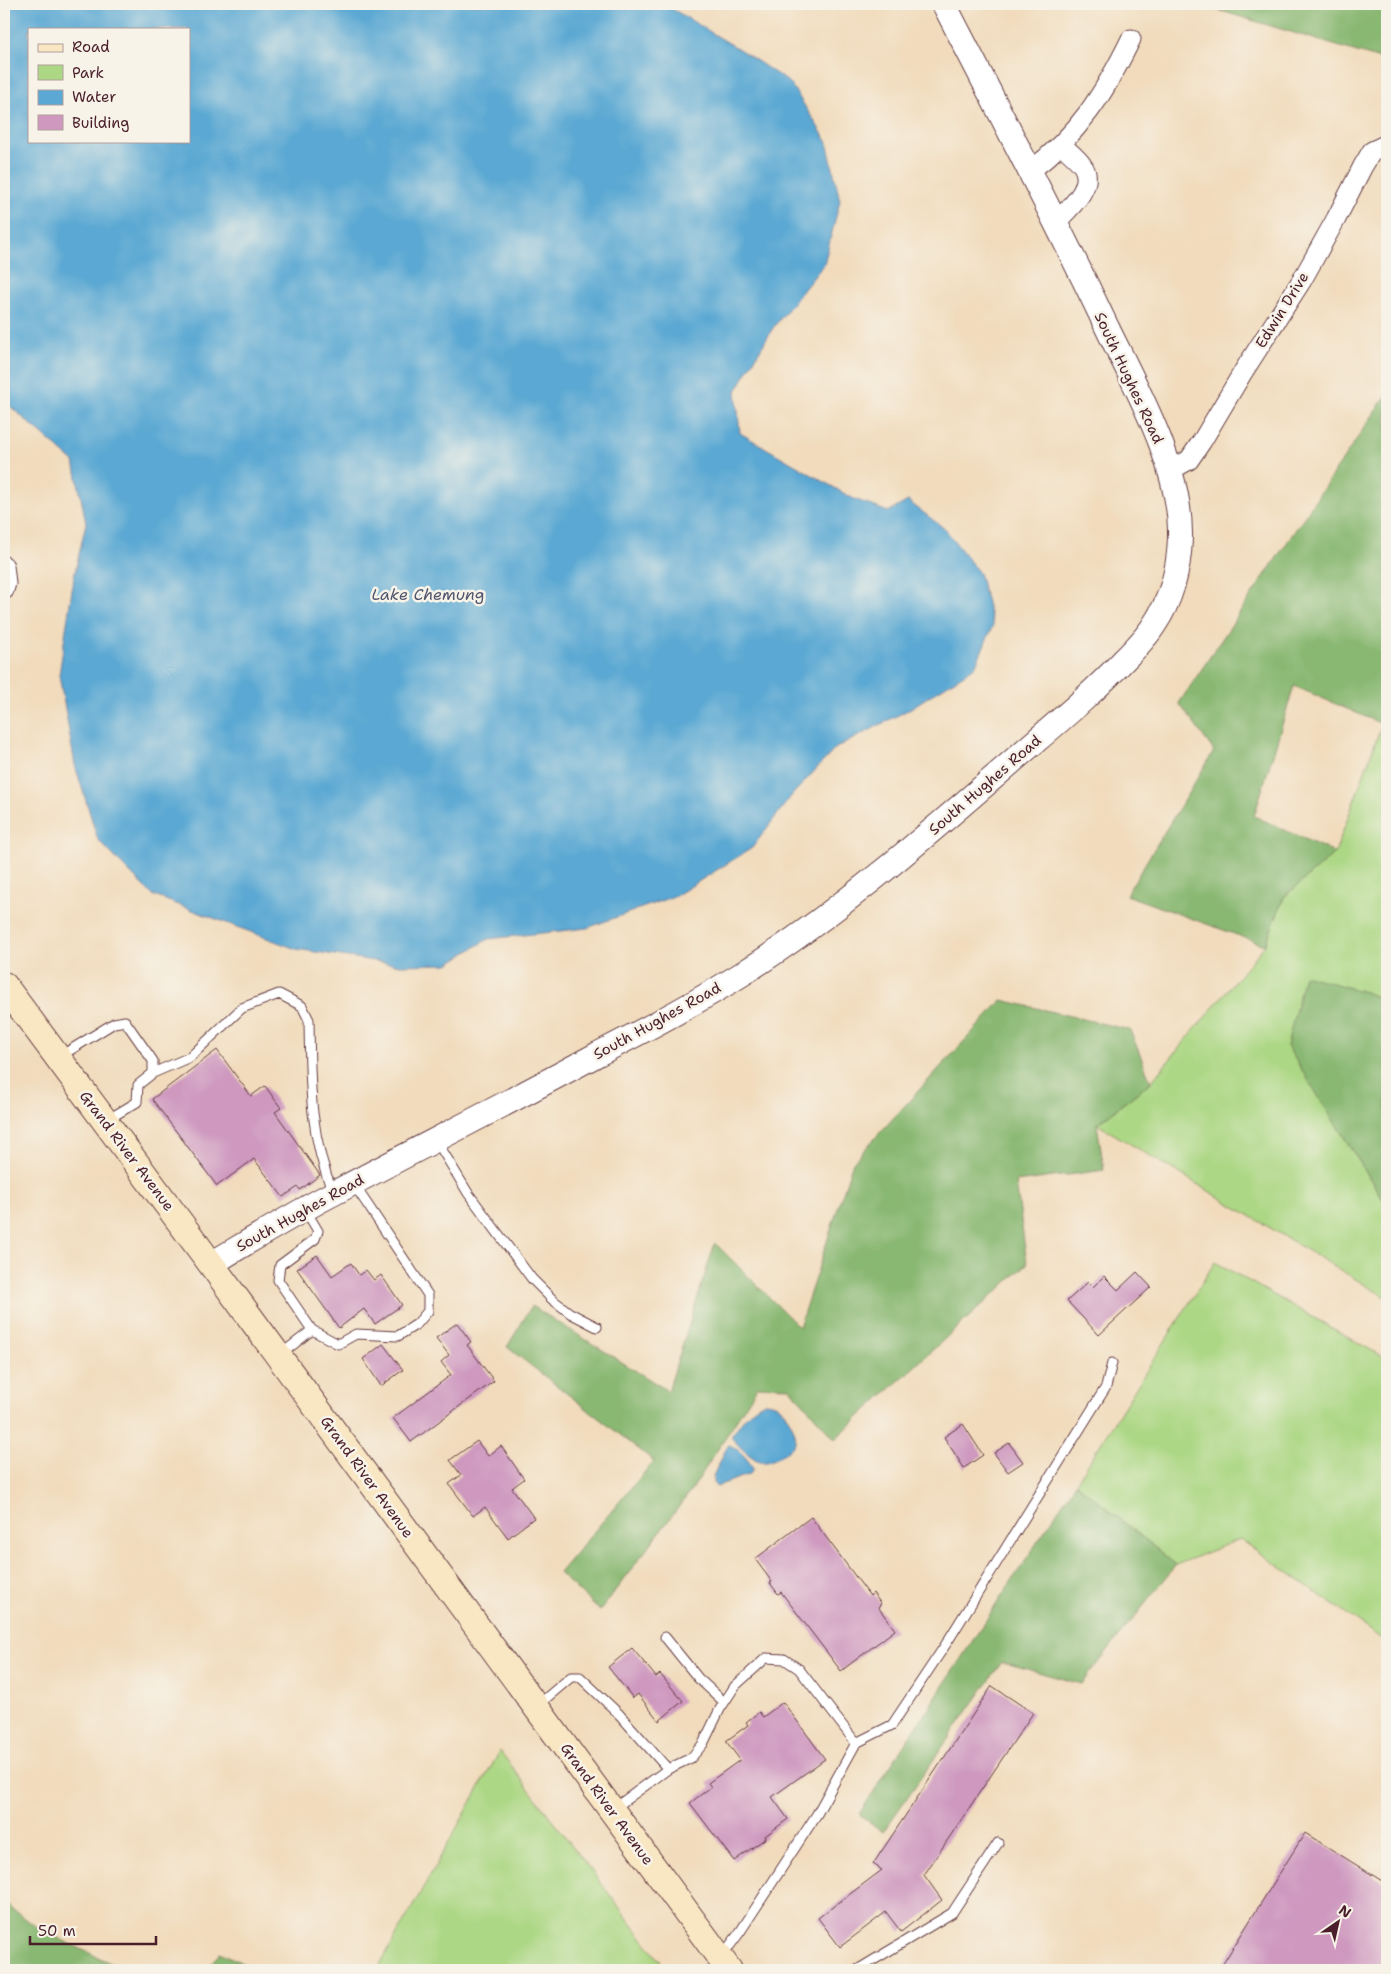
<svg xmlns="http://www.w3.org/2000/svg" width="1391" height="1974" viewBox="0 0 1391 1974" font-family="'Shantell Sans',sans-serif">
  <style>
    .green { fill: #acd784; stroke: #7b7b58 }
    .forest { fill: #89b872; stroke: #6a6c4e }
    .water { fill: #5aa8d3; stroke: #52647f; fill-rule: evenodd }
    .building { fill: #ce98bf }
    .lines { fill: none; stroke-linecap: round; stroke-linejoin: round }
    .service-casing { stroke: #633b41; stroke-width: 11 }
    .minor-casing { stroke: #633b41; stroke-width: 21 }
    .tertiary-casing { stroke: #633b41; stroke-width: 26 }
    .secondary-casing { stroke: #633b41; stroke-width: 28 }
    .service { stroke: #fff; stroke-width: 9 }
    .minor { stroke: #fff; stroke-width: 19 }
    .tertiary { stroke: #fff; stroke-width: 24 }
    .secondary { stroke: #f9e7c3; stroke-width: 26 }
    .labels { text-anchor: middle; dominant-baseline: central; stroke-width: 5; stroke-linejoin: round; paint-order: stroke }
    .street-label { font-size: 15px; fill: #4a1f2b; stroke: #f7f3e8 }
    .water-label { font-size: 16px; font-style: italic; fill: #50566e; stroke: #f7f3e8 }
  </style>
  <rect width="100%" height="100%" fill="#f7f3e8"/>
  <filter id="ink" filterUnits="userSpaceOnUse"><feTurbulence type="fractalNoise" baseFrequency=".02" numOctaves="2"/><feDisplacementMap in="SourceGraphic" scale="10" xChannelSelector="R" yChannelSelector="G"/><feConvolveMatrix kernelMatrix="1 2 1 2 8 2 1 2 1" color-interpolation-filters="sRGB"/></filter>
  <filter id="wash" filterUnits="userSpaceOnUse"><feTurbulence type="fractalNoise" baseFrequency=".0096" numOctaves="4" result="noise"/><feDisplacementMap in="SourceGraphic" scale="20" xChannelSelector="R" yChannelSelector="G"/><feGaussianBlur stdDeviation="1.12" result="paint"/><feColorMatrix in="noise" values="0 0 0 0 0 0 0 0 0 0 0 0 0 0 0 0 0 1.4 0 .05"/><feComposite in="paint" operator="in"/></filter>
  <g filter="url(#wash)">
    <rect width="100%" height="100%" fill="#f1dbbc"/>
    <path class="green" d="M1387 694V1002L1365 992 1287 1046 1387 1206V1298L1097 1124 1151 1082 1265 945 1284 897 1335 853 1382 724Z
      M1215 1262 1387 1359V1642L1240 1539 1176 1565 1076 1483Z
      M500 1751 667 1970H377Z"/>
    <path class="forest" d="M1198 4H1387V61Z
      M1387 394V694L1382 724 1294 686 1254 816 1335 853 1284 897 1265 945 1126 895 1214 751 1179 703Z
      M1304 975 1365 992 1387 1002V1206L1287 1046Z
      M1002 1000 1130 1030 1151 1082 1097 1124 1104 1170 1016 1182 1027 1264 835 1439 789 1387 758 1386 693 1488 600 1611 559 1573 654 1461 507 1347 532 1306 668 1391 715 1243 799 1327 853 1162Z
      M1076 1483 1176 1565 1081 1684 1002 1662 883 1832 859 1814Z
      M4 1903 41 1930 125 1970H4Z
      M220 1952 256 1970H206Z"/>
    <path class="water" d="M4 4H664L742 51 790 83 827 141 840 201 824 264 773 328 736 391 740 433 852 498 888 512 908 501 945 529 979 573 993 625 975 667 906 711 836 748 792 795 752 848 677 895 587 928 488 939 448 964 400 965 296 949 152 895 98 840 75 765 59 675 74 577 86 523 74 462 4 401ZM29 29H189V141H29Z
      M765 1402C769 1402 773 1403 777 1405 784 1409 799 1433 795 1442 793 1448 787 1452 781 1455 776 1458 769 1463 763 1462 755 1462 737 1445 732 1438V1435C741 1422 750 1408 765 1402Z
      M728 1445C737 1446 750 1461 753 1469L750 1474 717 1486 713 1483V1476Z"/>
    <g id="blocks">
      <path class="building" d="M217 1050 251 1096 265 1086 281 1108 275 1112 320 1175 300 1190 298 1187 283 1197 254 1159 217 1186 152 1099Z
        M317 1255 332 1276 351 1263 359 1275 366 1270 374 1280 381 1275 402 1305 375 1324 364 1309 339 1328 297 1269Z
        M1137 1272 1151 1287 1099 1335 1067 1301 1088 1282 1093 1287 1104 1276 1118 1290Z
        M457 1323 471 1342 467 1345 494 1381 411 1442 393 1418 451 1375 441 1362 449 1355 436 1338Z
        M383 1344 403 1370 381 1386 363 1359Z
        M963 1424 983 1455 964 1468 944 1437Z
        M477 1441 488 1456 501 1446 524 1479 512 1488 534 1518 508 1538 485 1507 473 1516 449 1484 461 1475 450 1460Z
        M1009 1443 1023 1462 1008 1472 994 1453Z
        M811 1517 870 1596 873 1593 881 1604 878 1607 895 1630 841 1671 781 1592 778 1594 770 1583 772 1582 755 1559Z
        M632 1648 656 1677 660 1674 683 1701 659 1721 638 1694 633 1698 608 1667Z
        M992 1686 1033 1713 924 1875 942 1900 901 1932 886 1912 840 1947 818 1918 882 1870 873 1864Z
        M783 1702 825 1759 772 1797 788 1819 765 1836 766 1838 734 1861 690 1803 711 1787 708 1783 740 1760 726 1741 748 1725 746 1722 759 1712 763 1717Z
        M1305 1833 1387 1884V1970H1219Z"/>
    </g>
  </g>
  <g filter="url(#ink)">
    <use href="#blocks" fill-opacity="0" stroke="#633b41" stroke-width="1"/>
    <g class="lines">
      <defs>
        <path id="service" d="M59 1057 114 1023 125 1021 153 1061V1073L138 1085 137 1102 107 1120
          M153 1073 190 1057 242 1008 279 994 302 1006 309 1020C310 1079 309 1136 333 1192
          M436 1140 468 1193 532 1279 553 1300 570 1313 597 1327
          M306 1211 318 1231 315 1239 280 1265 278 1280 312 1330
          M280 1355 312 1330 338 1344 356 1334 398 1336 417 1324 428 1311V1295L353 1183
          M665 1637 698 1678 724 1702
          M538 1705 571 1677H580L618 1713 668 1769
          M613 1809 668 1769 691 1758 703 1744 720 1709 735 1686 766 1658 784 1659 799 1669 856 1743
          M722 1956 740 1932 817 1814 856 1743 892 1725 946 1644 1106 1387 1112 1363
          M857 1970 952 1913 998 1843"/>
        <path id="minor" d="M1030 171C1079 134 1104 94 1131 39
          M1056 222C1069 209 1097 185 1082 165 1077 158 1069 152 1062 145
          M1169 471 1189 460 1202 441 1243 372 1302 280 1336 219 1363 166 1372 151 1387 144
          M4 566 6 583 4 590"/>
        <path id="tertiary" d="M211 1264C253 1239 295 1213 338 1191 425 1145 512 1101 598 1054 647 1029 696 1003 742 974 843 910 933 830 1023 752 1058 722 1093 693 1124 660 1135 649 1146 638 1154 625 1171 600 1179 568 1180 538 1182 464 1132 381 1101 315 1051 210 997 107 944 4"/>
        <path id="secondary" d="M4 985 211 1264 729 1970"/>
      </defs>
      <use href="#service" class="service-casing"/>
      <use href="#minor" class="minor-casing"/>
      <use href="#tertiary" class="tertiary-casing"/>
      <use href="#secondary" class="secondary-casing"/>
      <use href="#service" class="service"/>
      <use href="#minor" class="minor"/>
      <use href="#tertiary" class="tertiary"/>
      <use href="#secondary" class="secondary"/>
    </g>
  </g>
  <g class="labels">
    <g class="street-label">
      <text transform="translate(1282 310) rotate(-58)">Edwin Drive</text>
      <text transform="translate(1129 378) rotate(65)">South Hughes Road</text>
      <text transform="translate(985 785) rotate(-41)">South Hughes Road</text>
      <text transform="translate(657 1021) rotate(-29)">South Hughes Road</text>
      <text transform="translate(127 1151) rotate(53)">Grand River Avenue</text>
      <text transform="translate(300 1213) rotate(-29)">South Hughes Road</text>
      <text transform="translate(367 1477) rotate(54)">Grand River Avenue</text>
      <text transform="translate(607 1804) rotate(54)">Grand River Avenue</text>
    </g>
    <g class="water-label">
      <text x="428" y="594">Lake Chemung</text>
    </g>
  </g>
  <rect width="1391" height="1974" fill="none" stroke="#f7f3e8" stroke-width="20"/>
  <rect x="28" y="28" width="162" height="115" fill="#f7f3e8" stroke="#b29e9c"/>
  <rect x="38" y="44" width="25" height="8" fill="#f9e7c3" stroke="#b29e9c"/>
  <text x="72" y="52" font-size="15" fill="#4a1f2b">Road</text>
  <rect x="38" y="65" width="25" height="15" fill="#acd784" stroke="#b29e9c"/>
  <text x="72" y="78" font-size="15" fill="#4a1f2b">Park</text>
  <rect x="38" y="90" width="25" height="15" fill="#5aa8d3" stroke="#b29e9c"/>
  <text x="72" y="102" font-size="15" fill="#4a1f2b">Water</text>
  <rect x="38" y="115" width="25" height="15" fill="#ce98bf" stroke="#b29e9c"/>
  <text x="72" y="128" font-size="15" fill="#4a1f2b">Building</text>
  <g transform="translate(1338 1922) rotate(34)" stroke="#f7f3e8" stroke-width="4" paint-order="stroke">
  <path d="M0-4L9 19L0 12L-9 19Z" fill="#4a1f2b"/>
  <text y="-8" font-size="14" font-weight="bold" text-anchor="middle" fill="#4a1f2b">N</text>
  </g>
  <path d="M30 1936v8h126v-8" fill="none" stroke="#4a1f2b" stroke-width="2.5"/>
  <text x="38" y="1936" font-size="15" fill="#4a1f2b" stroke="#f7f3e8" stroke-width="4" paint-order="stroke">50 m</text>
</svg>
